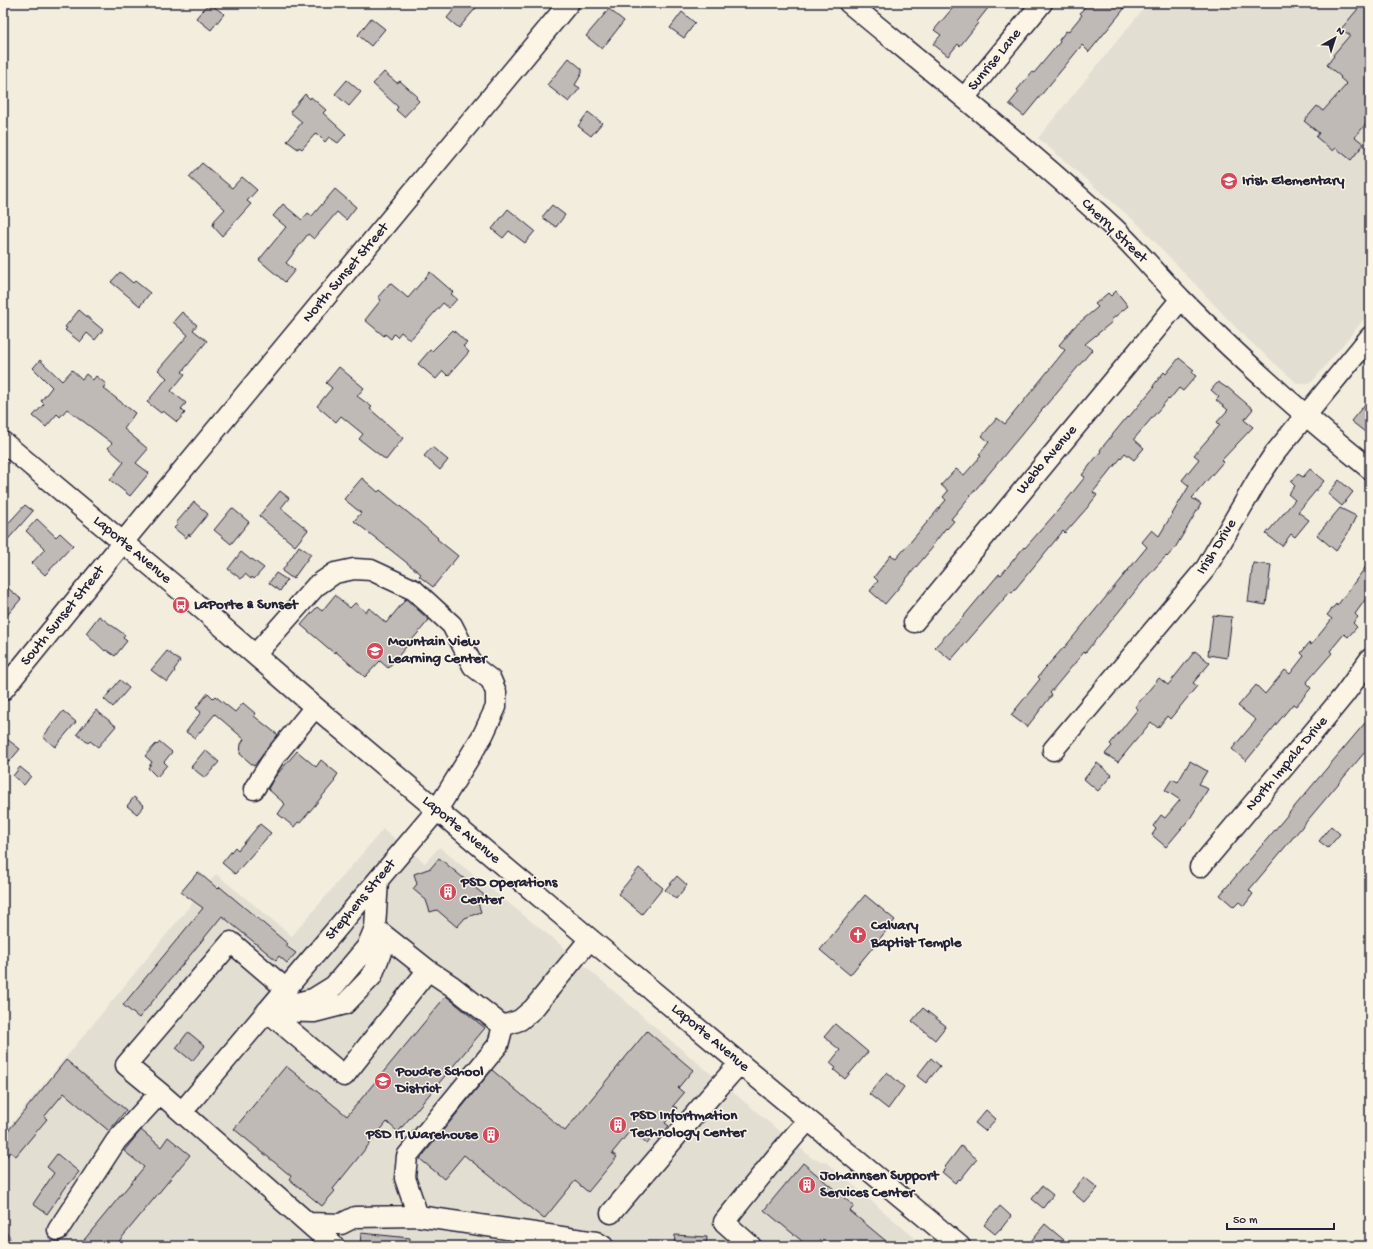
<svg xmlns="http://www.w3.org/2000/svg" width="1373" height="1249" viewBox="0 0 1373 1249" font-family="'Gochi Hand',sans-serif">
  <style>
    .built { fill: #e3ded2 }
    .water { fill: #aca7a6; stroke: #75727b }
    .building { fill: #bfbab6; stroke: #22223b }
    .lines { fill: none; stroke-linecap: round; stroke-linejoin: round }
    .minor-casing { stroke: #22223b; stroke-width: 23 }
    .minor { stroke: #fcf5e5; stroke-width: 20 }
    .labels { text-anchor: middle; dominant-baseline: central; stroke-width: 3; stroke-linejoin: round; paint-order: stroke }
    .street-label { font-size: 15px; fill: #22223b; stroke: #fcf5e5 }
    .poi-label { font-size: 15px; font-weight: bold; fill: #22223b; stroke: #fcf5e5; text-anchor: start }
  </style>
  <rect width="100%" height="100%" fill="#f3edde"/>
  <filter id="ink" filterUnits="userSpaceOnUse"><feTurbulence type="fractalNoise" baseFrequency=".025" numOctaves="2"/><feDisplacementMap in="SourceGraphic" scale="8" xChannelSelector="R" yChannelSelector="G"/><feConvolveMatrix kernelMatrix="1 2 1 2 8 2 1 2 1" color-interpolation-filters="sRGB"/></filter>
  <g filter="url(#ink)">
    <path class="built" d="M1148 3H1370V312L1312 382 1305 384 1297 383 1245 337 1138 224 1038 138Z
      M383 829 425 863 439 847 562 946 656 1028 813 1159 826 1162 924 1246H3V1134L216 874 292 936Z"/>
    <path class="water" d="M3 1230 9 1235 12 1246H3Z"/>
    <path class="building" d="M209 3 224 14 211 30 196 18Z
      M459 3H480L459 28 447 18Z
      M957 3H992L977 22 978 23 960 46 958 44 948 56 933 44 941 35 934 30Z
      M1088 3H1117L1124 9 1089 52 1082 45 1024 116 1009 104 1019 92 1017 90 1032 72 1034 73 1060 42 1059 40 1066 31 1068 32 1082 15 1080 13Z
      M1362 4 1370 11V119L1355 137 1364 144 1351 160 1336 148 1333 151 1316 137 1319 133 1304 121 1317 106 1323 111 1347 84 1340 78 1341 77 1327 65 1334 56 1333 55 1350 35 1341 29Z
      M609 9 624 21 602 49 586 36Z
      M682 12 695 23 684 38 670 28Z
      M371 18 385 29 371 46 358 35Z
      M569 58 582 69V73L575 85 580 88 569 102 547 85Z
      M384 72 397 83 400 81 417 96 416 98 419 101 404 117 396 110 398 107 373 84Z
      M347 80 361 92 349 106 335 94Z
      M305 94 310 99 311 97 326 110 323 113 346 134 338 143 329 137 325 142 316 133 302 149 299 147 298 149 287 141 302 122 290 112Z
      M588 112 602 123 591 136 578 126Z
      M202 163 232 188 242 177 257 190 247 201 251 204 222 236 213 226 214 221 225 209 189 177Z
      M335 189 356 207 346 220 337 212 314 239 308 234 286 263 295 270 285 282 259 260 286 227 273 216 283 204 302 220 308 213 312 216Z
      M552 205 565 215 556 227 542 217Z
      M508 209 535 231 525 243 509 231 503 238 492 229Z
      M120 272 133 283 135 281 150 293 140 306 111 282Z
      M430 272 453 292 451 294 457 299 449 308 443 303 410 340 401 332 397 337 394 334 391 339 385 334 384 336 365 320 381 300 378 297 390 283 408 298Z
      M1116 291 1128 306 1111 320 1112 322 1085 344 1092 350 951 519 954 521 947 529 946 528 932 546 933 547 885 604 870 591 878 581 874 577 891 555 896 559 946 500 943 497 948 491 941 485 956 469 964 475 981 456 979 455 989 442 982 436 997 418 1005 424 1065 350 1059 345 1074 327 1098 307 1095 304 1108 293 1111 296Z
      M79 310 103 330 95 340 87 333 80 342 65 330 67 328 65 327Z
      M182 312 197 325 193 330 207 341 182 372 185 374 171 391 186 403 181 409 185 413 177 422 163 411 161 413 147 402 167 378 158 370 188 335 173 322Z
      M453 330 467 343 463 346 469 352 448 376 443 371 436 379 418 364 430 350 432 351Z
      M1179 358 1194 370 1192 373 1196 376 1183 391 1179 388 1169 400 1168 399 1134 439 1144 448 1134 460 1125 453 1093 492 1097 495 1087 508 1065 533 1063 531 1012 593 1010 592 951 660 935 647 963 617 999 574 1001 575 1024 547 1025 548 1061 507 1085 477 1082 475 1101 451 1100 450 1127 417 1128 418 1154 387 1153 386 1164 372 1166 374Z
      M40 360 62 381 72 370 82 379 86 374 93 380 96 376 106 384 103 388 135 413 124 429 148 449 136 463 149 473 130 496 110 480 124 462 108 448 112 443 67 409 60 417 57 414 46 427 33 416 44 404 41 401 52 387 33 368Z
      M339 367 364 388 357 396 372 407 370 409 403 438 386 460 359 439 363 434 341 416 336 422 317 406 332 388 326 383Z
      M1218 382 1227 388V387L1253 409 1244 420 1253 427 1221 461 1223 462 1192 498 1201 504 1175 548 1167 557 1166 556 1146 578 1085 653 1084 652 1050 693 1052 695 1027 727 1011 715 1040 679 1038 677 1046 667 1064 647V648L1147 547 1142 542 1152 530 1159 536 1189 486 1182 480 1199 459 1194 455 1220 425 1217 422 1228 410 1216 400 1219 397 1211 390Z
      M1370 398V436L1351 421Z
      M432 447 448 460 440 470 424 456Z
      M1310 469 1324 481 1298 512 1309 520 1295 537 1291 534 1282 546 1266 534 1295 500 1288 494 1295 486 1291 482 1298 474 1303 477Z
      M362 478 378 492 380 490 417 520 438 538 437 539 458 556 433 587 419 576 421 574 354 521 361 513 344 499Z
      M1339 480 1353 492 1342 506 1328 494Z
      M280 491 289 498 281 508 308 530 295 546 259 516Z
      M194 502 208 514 190 536 189 534 186 538 174 528 178 524 176 523Z
      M25 505 33 511 3 545V529Z
      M232 508 249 522 231 544 214 530Z
      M1340 508 1356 516 1348 533 1336 551 1317 535Z
      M37 519 56 537 60 533 73 545 45 575 32 563 45 549 26 531Z
      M299 546 311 554 293 579 282 571Z
      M241 552 251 560 252 559 264 568 254 579 252 577 251 579 245 574 241 579 228 569Z
      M1370 561V593L1355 614 1358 617 1353 623 1357 627 1348 637 1344 634 1330 651 1332 653 1306 683 1311 688 1296 706 1293 704 1246 761 1232 749 1256 720 1238 706 1256 685 1265 694 1285 670 1290 674 1304 656 1301 653 1309 643 1311 645 1332 619 1327 615 1336 604 1337 606Z
      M1253 563 1271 565 1266 605 1248 602Z
      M276 573 287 580 280 591 269 583Z
      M3 584 21 599 3 620Z
      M335 595 350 608 355 603 366 612 369 608 386 623 406 599 429 620 388 668 380 661 365 677 335 651 334 653 301 625 317 607 322 611Z
      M1213 615 1232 617 1227 658 1208 655Z
      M99 616 125 635 123 638 127 641 115 656 106 650 105 651 86 633Z
      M167 651 180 661 174 670 175 671 167 682 151 670Z
      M1195 651 1210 663 1193 683 1197 686 1170 719 1167 716 1158 728 1151 722 1118 762 1105 754 1112 746 1110 744 1138 709 1135 707 1159 678 1168 685Z
      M120 680 129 688 113 707 104 699Z
      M208 693 213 698 215 696 235 712 243 703 256 714 254 716 278 735 254 766 240 754 241 744 244 739 215 714 195 738 186 732 201 712 196 708Z
      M96 710 116 726 98 747 90 741 88 743 77 734Z
      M63 711 76 722 55 747 43 737Z
      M1370 717V746L1249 890 1253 894 1244 906 1239 902 1234 907 1220 895Z
      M3 736 20 749 9 762 3 757Z
      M160 742 172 752 164 762 167 765 157 777 148 768 152 762 145 756 156 744 157 745Z
      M205 750 219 762 205 778 191 767Z
      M297 751 316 767 321 760 338 774 334 780 335 781 300 823 298 822 294 827 278 814 285 804 268 789 274 778Z
      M1190 761 1207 771 1199 784 1208 789 1191 817 1166 847 1152 835 1156 829 1153 826 1161 815 1165 818 1180 800 1165 790 1172 779 1178 782Z
      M1097 763 1112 775 1098 791 1084 779Z
      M20 767 31 776 24 785 13 776Z
      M134 797 144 806 137 814 127 806Z
      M260 824 271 833 235 874 222 863 235 847 238 850Z
      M1331 826 1340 834 1328 848 1319 841Z
      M439 858 484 895 478 903 481 912 465 918 457 927 437 910 430 912 426 900 413 889 417 884 414 874 431 868Z
      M639 868 663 888 642 914 618 894Z
      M198 872 218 889 220 887 288 944 286 946 296 953 287 963 279 956 276 960 222 916 139 1018 123 1005 203 908 181 892Z
      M677 876 687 885 676 899 665 890Z
      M865 895 895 920 850 975 820 950Z
      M446 996 485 1028 398 1132 387 1122 333 1189 335 1191 322 1206 289 1179 291 1176 234 1129 286 1066 347 1116Z
      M923 1008 946 1026 935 1040 912 1021Z
      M835 1024 868 1052 845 1079 834 1070 836 1068 830 1063 840 1050 824 1037Z
      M647 1031 693 1070 678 1088 684 1093 673 1106 677 1108 665 1123 669 1126 658 1139 654 1135 647 1144 630 1131 612 1153 617 1157 588 1192 575 1181 544 1219 464 1155 444 1179 420 1159 492 1070 565 1131Z
      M188 1032 205 1046 192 1061 176 1048Z
      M931 1058 940 1066 926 1083 917 1076Z
      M66 1060 126 1110 109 1131 64 1093 44 1117 47 1119 16 1156 10 1152 3 1161V1137Z
      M887 1072 904 1087 888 1109 869 1094Z
      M986 1110 996 1119 985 1131 975 1123Z
      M141 1130 161 1147 168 1137 190 1155 115 1246H79L144 1167 124 1151Z
      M961 1146 977 1159 960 1180 959 1179 955 1183 942 1172 946 1168 945 1167Z
      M57 1154 79 1172 69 1184H68L47 1214 33 1204 54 1173 47 1167Z
      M803 1163 854 1206 850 1211 892 1246H808L764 1210Z
      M1084 1177 1098 1188 1085 1203 1072 1192Z
      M1042 1186 1053 1195 1043 1208 1032 1199Z
      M1000 1206 1011 1216 1001 1229H1000L995 1234 984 1225Z
      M1045 1224 1071 1246H1037L1031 1241Z
      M361 1233 410 1238V1246H360Z
      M675 1235 707 1237 706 1246H674Z"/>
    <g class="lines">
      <defs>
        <path id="minor" d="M849 3C937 76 1027 148 1112 226 1137 249 1158 276 1182 300 1241 360 1305 416 1370 469
          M964 98 1042 3
          M3 442 187 596 315 707 590 939 960 1246
          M914 622 1181 299
          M3 690 133 530 569 3
          M1053 750 1206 568 1261 474 1275 453 1370 337
          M254 789 275 756 315 707
          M1200 867 1316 729 1344 695 1370 659
          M428 970 452 986 503 1026 520 1020 533 1009 590 939
          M286 989 231 942 126 1065 160 1093 334 1246
          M288 1005 313 999 334 986 367 947 375 928
          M267 1011 344 1076 428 970 375 928 378 880
          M267 1011 314 1012 345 1004 372 976 381 952 375 928
          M182 1112 437 810 483 735 496 707V692L491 680 473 666 452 625 414 590 371 570 354 569 335 573 316 586 255 655
          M611 1213 708 1099 740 1063
          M418 1216 405 1178 407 1156 498 1045 503 1026
          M309 1223 341 1224 355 1217 418 1216 596 1242 603 1246
          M58 1230 116 1141 160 1093
          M751 1246 724 1222 777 1156 808 1120"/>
      </defs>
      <use href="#minor" class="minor-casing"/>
      <use href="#minor" class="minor"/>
    </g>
  </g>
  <defs>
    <symbol id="school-disc" viewBox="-11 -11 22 22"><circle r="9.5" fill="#d1495b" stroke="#fcf5e5"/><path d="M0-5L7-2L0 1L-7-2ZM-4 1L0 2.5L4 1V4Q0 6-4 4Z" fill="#fff"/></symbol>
    <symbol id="bus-disc" viewBox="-11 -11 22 22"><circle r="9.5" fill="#d1495b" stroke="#fcf5e5"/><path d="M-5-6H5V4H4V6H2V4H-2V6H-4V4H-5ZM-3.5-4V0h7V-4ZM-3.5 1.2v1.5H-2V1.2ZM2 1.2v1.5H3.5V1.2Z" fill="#fff"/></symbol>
    <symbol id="building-disc" viewBox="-11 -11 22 22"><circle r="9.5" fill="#d1495b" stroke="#fcf5e5"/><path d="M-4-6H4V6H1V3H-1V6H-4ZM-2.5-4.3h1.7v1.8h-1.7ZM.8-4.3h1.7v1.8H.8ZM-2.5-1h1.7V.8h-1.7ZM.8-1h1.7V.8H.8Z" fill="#fff"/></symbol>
    <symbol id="church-disc" viewBox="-11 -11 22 22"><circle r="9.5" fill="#d1495b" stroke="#fcf5e5"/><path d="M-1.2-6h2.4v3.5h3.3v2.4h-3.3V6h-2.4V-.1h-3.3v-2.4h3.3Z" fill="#fff"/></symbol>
  </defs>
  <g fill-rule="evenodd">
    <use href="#school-disc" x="1219" y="171" width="20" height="20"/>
    <use href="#bus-disc" x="171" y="595" width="20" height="20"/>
    <use href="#school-disc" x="365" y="641" width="20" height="20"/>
    <use href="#building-disc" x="438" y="882" width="20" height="20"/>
    <use href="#church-disc" x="848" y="925" width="20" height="20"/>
    <use href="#school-disc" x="373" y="1071" width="20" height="20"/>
    <use href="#building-disc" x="608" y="1115" width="20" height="20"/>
    <use href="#building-disc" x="481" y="1125" width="20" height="20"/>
    <use href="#building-disc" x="797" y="1175" width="20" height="20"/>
  </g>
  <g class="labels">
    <g class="street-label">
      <text transform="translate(995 60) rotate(-51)">Sunrise Lane</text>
      <text transform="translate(1114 231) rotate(44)">Cherry Street</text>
      <text transform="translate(346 273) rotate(-50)">North Sunset Street</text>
      <text transform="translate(1047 460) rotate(-50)">Webb Avenue</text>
      <text transform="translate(1217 547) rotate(-58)">Irish Drive</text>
      <text transform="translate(132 550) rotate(40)">Laporte Avenue</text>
      <text transform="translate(63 616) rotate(-51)">South Sunset Street</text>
      <text transform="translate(1287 764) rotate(-50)">North Impala Drive</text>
      <text transform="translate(461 830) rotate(40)">Laporte Avenue</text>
      <text transform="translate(361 900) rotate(-50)">Stephens Street</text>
      <text transform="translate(710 1038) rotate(40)">Laporte Avenue</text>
    </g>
    <g class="poi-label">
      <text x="1242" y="181">Irish Elementary</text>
      <text x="194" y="605">LaPorte &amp; Sunset</text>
      <text x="388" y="642">Mountain View<tspan x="388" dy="17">Learning Center</tspan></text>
      <text x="461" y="883">PSD Operations<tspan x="461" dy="17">Center</tspan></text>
      <text x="871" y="926">Calvary<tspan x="871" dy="17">Baptist Temple</tspan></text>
      <text x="396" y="1072">Poudre School<tspan x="396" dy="17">District</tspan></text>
      <text x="631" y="1116">PSD Infortmation<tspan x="631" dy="17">Technology Center</tspan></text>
      <text x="478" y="1135" text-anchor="end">PSD IT Warehouse</text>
      <text x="820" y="1176">Johannsen Support<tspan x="820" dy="17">Services Center</tspan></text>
    </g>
  </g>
  <rect width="1373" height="1249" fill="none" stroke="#fcf5e5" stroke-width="16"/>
  <rect x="8" y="8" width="1357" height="1233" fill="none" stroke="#22223b" stroke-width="1.5" filter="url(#ink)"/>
  <g transform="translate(1335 38) rotate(39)" stroke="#fcf5e5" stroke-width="3" paint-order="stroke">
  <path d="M0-3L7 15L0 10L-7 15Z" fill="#22223b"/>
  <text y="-6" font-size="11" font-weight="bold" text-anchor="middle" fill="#22223b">N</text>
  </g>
  <path d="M1227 1223v6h107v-6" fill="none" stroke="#22223b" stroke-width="2"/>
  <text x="1233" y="1223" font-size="12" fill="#22223b" stroke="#fcf5e5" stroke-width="3" paint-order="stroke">50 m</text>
</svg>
